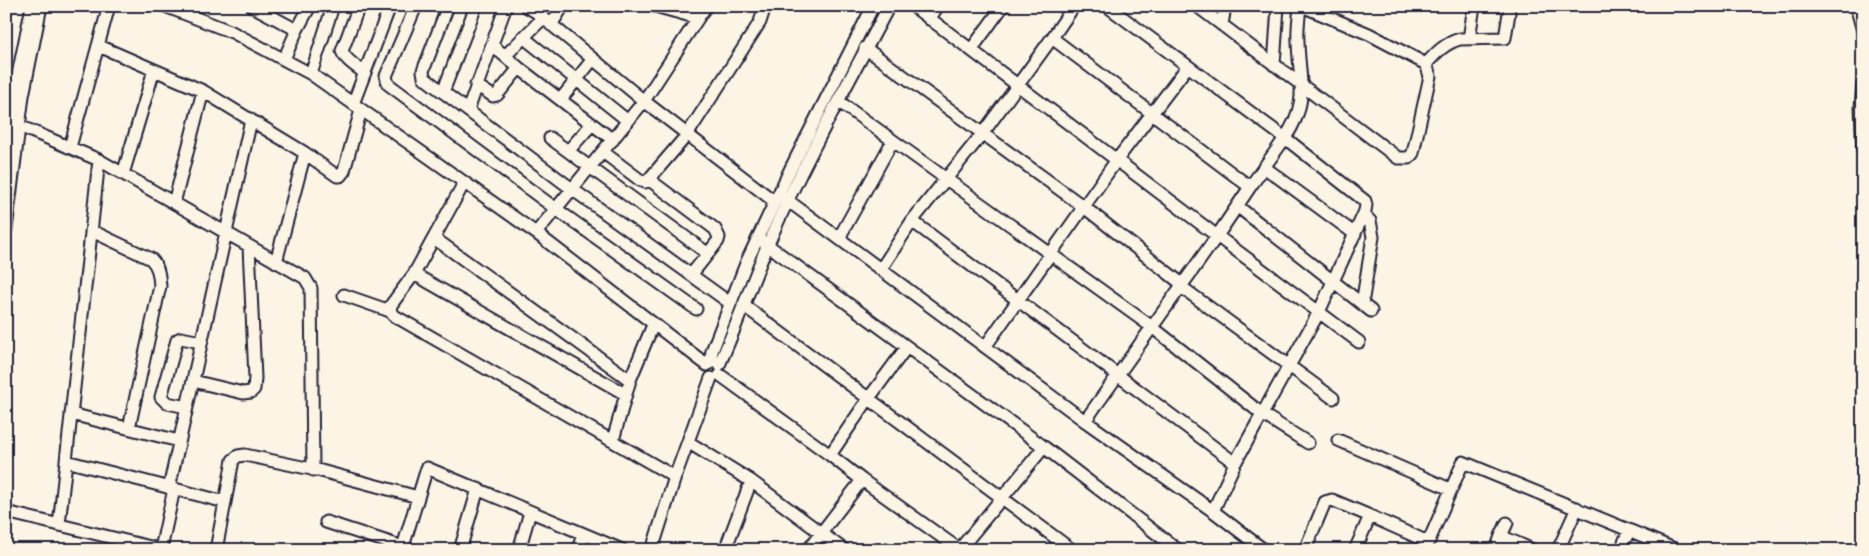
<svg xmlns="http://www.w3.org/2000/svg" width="1869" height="556" viewBox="0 0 1869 556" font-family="'Shantell Sans',sans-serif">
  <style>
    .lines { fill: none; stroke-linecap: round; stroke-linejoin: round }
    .minor-casing { stroke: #22223b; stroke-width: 15 }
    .minor { stroke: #fcf5e5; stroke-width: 11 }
  </style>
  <rect width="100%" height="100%" fill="#fcf5e5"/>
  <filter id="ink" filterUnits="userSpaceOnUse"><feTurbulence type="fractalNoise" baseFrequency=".02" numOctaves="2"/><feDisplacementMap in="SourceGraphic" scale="10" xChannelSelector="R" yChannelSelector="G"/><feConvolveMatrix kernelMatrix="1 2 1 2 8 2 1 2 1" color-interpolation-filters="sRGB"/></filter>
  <g filter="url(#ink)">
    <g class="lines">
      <defs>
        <path id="minor" d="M165 6 232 32 311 74 536 233 707 365
          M252 6 297 30
          M359 6 342 51C345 60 357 67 365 73
          M416 6 386 76 388 84 556 209 696 309
          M448 6 423 71 424 77 427 80 572 189 730 303
          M526 6 536 12 644 101 775 202
          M655 6 698 18
          M1107 6 1285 138 1250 187
          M1197 6 1398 158H1409L1413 153 1430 76 1426 64 1369 34 1302 6
          M1856 6 1863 31
          M929 19 938 6
          M551 25 563 6
          M1222 25 1225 6
          M523 37 628 121
          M1052 38 1074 6
          M1469 39 1474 6
          M492 45 519 68 613 140
          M99 46 203 91 305 153 337 176H340L344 171 361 110
          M865 48 1084 207 1182 284
          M971 50 1003 6
          M506 55 543 18
          M284 59 297 30 310 6
          M1426 64C1436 53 1445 43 1460 39L1505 38 1509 13
          M1274 65 1278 6
          M311 74 333 6
          M1863 84 1861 107 1863 152
          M476 85 493 96 497 95 519 68
          M443 92 476 6
          M561 99 593 59
          M838 101 1152 327 1262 414 1308 443
          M353 104 390 6
          M468 110 506 6
          M10 122 99 160 305 278 311 288 313 470
          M550 138 707 253
          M70 147 109 6
          M568 151 592 124
          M603 152 640 180 645 182 651 179
          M6 155 13 99 32 6
          M1264 167 1355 234
          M123 174 154 70
          M464 183 414 274 391 305 390 311 393 315 675 477
          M779 194 1085 421 1217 236 1359 342
          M174 203 203 91
          M1237 206 1371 311
          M912 221 1235 463
          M6 229 23 96 41 6
          M92 231 151 259C159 267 159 276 160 286L129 428
          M536 233 644 101 706 6
          M434 238 630 380
          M758 238 1044 447 1178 550
          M839 238 892 142
          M276 262 305 153
          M881 269 912 221 983 133 1052 38 1250 187 1217 236C1115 160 1014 83 913 6
          M414 274 625 394
          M691 275 718 241 719 237 715 229 651 181 650 178 687 135 753 33 760 22 765 6
          M1180 286 1333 398
          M344 295 390 311
          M1362 304 1373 237 1370 221 1364 215
          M743 305 1072 550
          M985 347 1116 161 1188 66
          M710 363 712 351 747 261 790 170 873 6
          M719 365C737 325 751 284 768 244 803 163 847 85 889 6
          M720 375 830 455 862 480 960 550
          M193 381 243 393 251 392 254 389 255 378 249 246
          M187 407 167 403 161 397 177 340 181 338 201 342
          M71 414 179 441
          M1085 421 1213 511 1235 463 1319 312 1365 211 1366 205 1365 201 1285 138C1310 101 1299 82 1298 41 1297 30 1299 18 1300 6
          M613 440 630 380 653 325
          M1338 440 1450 489
          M688 442 751 481 844 550
          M830 455 869 398 906 348
          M66 461 225 502
          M169 488 251 120
          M1213 511 1264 550
          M6 512 163 550
          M326 522 403 547
          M59 525 99 160
          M1501 536 1507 523
          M161 549 174 489
          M216 550 233 460 238 456 245 455 321 471 418 497
          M402 550 427 468 622 550
          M460 550 478 489
          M519 550 530 512
          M578 550 583 534
          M652 550 675 477 711 378
          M725 550 751 481
          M808 550 862 480
          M959 550 1044 447
          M1305 550 1325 502 1332 500 1370 516
          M1355 550 1370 516 1428 542
          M1425 550 1463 462 1677 550
          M1496 550 1501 536 1533 550
          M1558 550 1577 508
          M1621 550 1629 530"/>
      </defs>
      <use href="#minor" class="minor-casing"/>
      <use href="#minor" class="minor"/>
    </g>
  </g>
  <rect width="1869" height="556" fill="none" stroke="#fcf5e5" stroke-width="25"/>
  <rect x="12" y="12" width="1844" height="531" fill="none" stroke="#22223b" stroke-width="2" filter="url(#ink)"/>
</svg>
